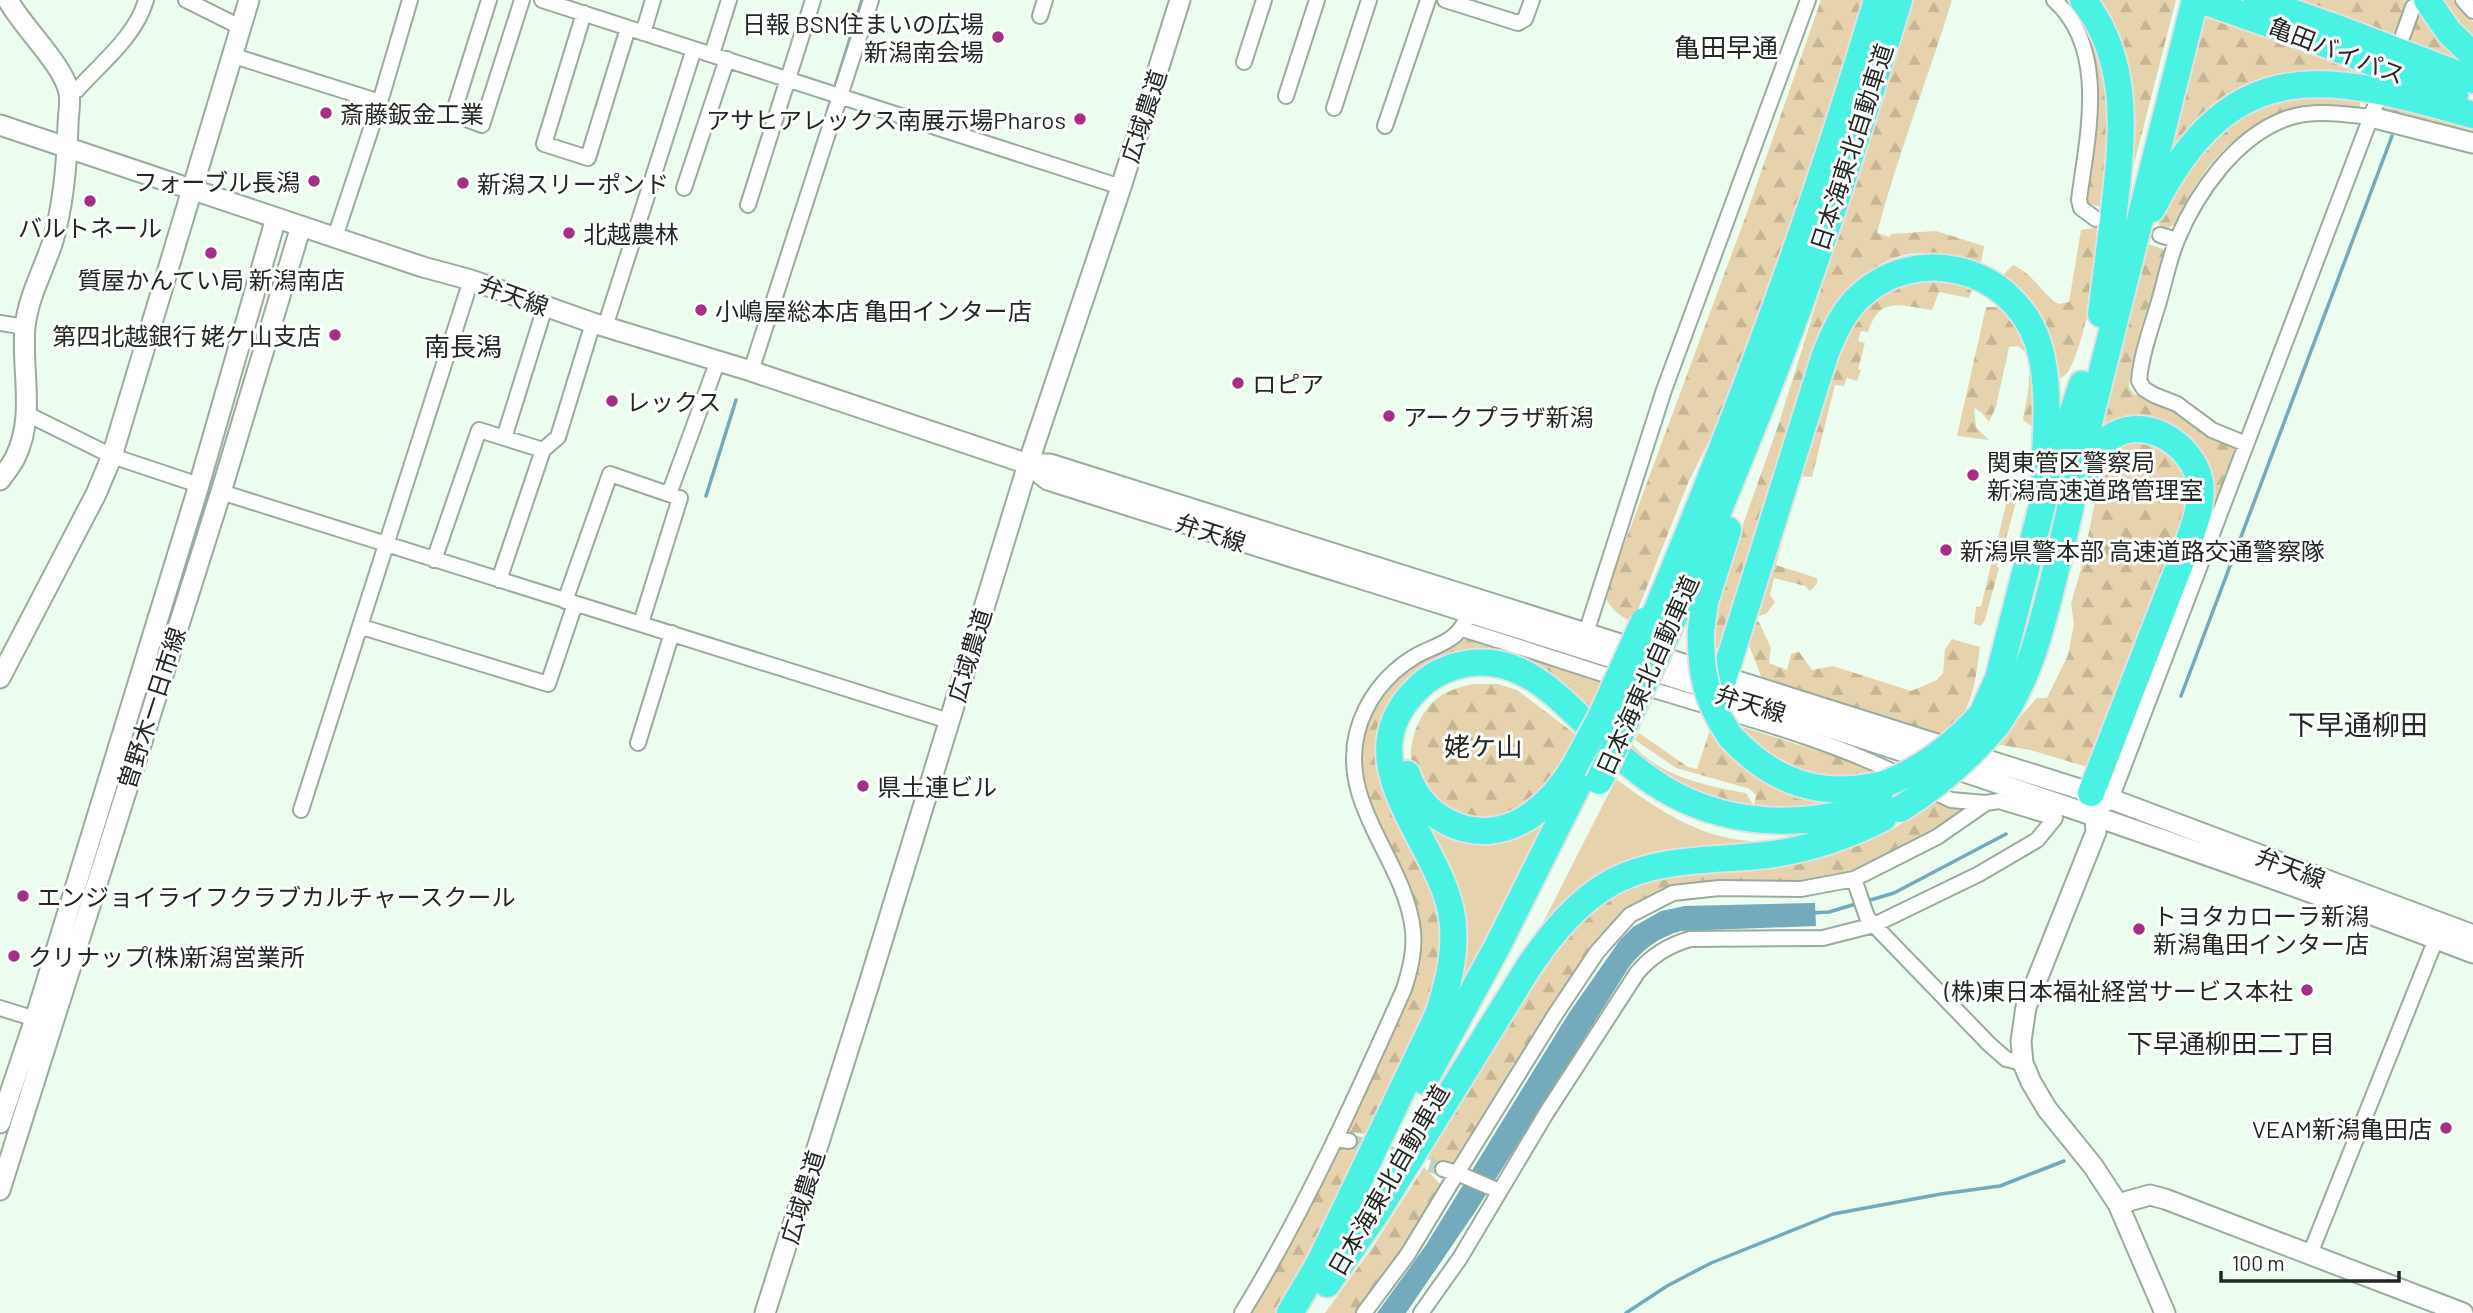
<svg xmlns="http://www.w3.org/2000/svg" width="2473" height="1313" viewBox="0 0 2473 1313" font-family="Barlow,'Noto Sans JP',sans-serif">
  <style>
    .green { fill: #e6d3ad }
    .forest { fill: url(#forest-firs) }
    .water { fill: #73aabc }
    .lines { fill: none; stroke-linecap: round; stroke-linejoin: round }
    .stream { stroke: #73aabc; stroke-width: 3.5 }
    .street-tunnel { stroke: #c4d2c6; stroke-width: 14; stroke-dasharray: 14 7; stroke-linecap: butt }
    .street-casing { stroke: #9bab9e; stroke-width: 18 }
    .secondary-casing { stroke: #9bab9e; stroke-width: 23 }
    .highway-casing { stroke: #e0e1e0; stroke-width: 30 }
    .street { stroke: #fff; stroke-width: 14 }
    .secondary { stroke: #fff; stroke-width: 19 }
    .highway { stroke: #49f2e3; stroke-width: 26 }
    .highway-bridge-casing { stroke: #e0e1e0; stroke-width: 30; stroke-linecap: butt }
    .highway-bridge { stroke: #49f2e3; stroke-width: 26 }
    .poi-dot { fill: #a62e85; stroke: #fff; stroke-width: 2.5 }
    .labels { text-anchor: middle; dominant-baseline: central; stroke-width: 6; stroke-linejoin: round; paint-order: stroke }
    .poi-label { font-size: 24px; fill: #222823; stroke: #fff; text-anchor: start }
    .street-label { font-size: 24px; fill: #222823; stroke: #fff }
    .neighbourhood-label { font-size: 26px; fill: #222823; stroke: #fff }
    .quarter-label { font-size: 28px; fill: #222823; stroke: #fff }
  </style>
  <defs>
    <pattern id="forest-firs" width="22" height="20" patternUnits="userSpaceOnUse" patternTransform="scale(1.75)"><rect width="22" height="20" fill="#e6d3ad"/><path d="M5 1l3.5 6h-7zM16 11l3.5 6h-7z" fill="#c5b595"/></pattern>
  </defs>
  <rect width="100%" height="100%" fill="#ecfdef"/>
  <path class="green" d="M1616 779C1649 803 1687 830 1729 838 1741 841 1755 841 1768 843L1525 958Z
    M1419 811 1541 817 1550 820 1446 1022Z"/>
  <path class="forest" d="M1821 0H1867L1739 380 1688 483 1633 622C1619 616 1611 610 1605 596L1745 218Z
    M1911 0H1952C1928 78 1898 154 1877 233L1889 237 1891 234 1936 231 1984 246 1980 268C1966 264 1952 258 1938 255 1892 245 1859 276 1833 308L1726 650 1709 646 1708 637 1729 564 1779 423Z
    M2089 0H2176L2124 203 2128 106Z
    M2296 0H2410L2394 37Z
    M2419 0 2473 69 2406 40Z
    M2434 0H2453L2473 22V44Z
    M2074 6 2099 39 2114 107 2105 208 2083 202 2085 33Z
    M2204 8 2419 89 2281 80 2161 168Z
    M2362 96 2359 109C2344 108 2326 104 2311 105 2304 106 2297 109 2290 111 2233 126 2198 173 2175 224L2169 228 2160 226 2158 221 2178 179 2209 137 2265 98Z
    M2386 99 2473 121V134L2383 112Z
    M2102 227C2097 257 2085 357 2064 376 2061 378 2057 379 2054 381L2000 278 2013 265C2036 276 2039 291 2058 304L2069 302 2081 230Z
    M2148 244 2163 249 2166 257C2151 296 2133 345 2129 387L2134 394 2160 406 2175 410 2205 434 2237 449 2112 778 2106 775 2206 512 2185 437 2108 428 2100 422 2143 254Z
    M1920 276 1973 287 1969 298 1939 292 1932 310C1901 306 1880 295 1868 332L1861 331 1858 341 1865 343 1858 369 1861 370 1857 381 1847 378 1844 386 1835 385 1812 477 1799 476 1776 565 1817 578V584L1810 591 1805 586 1774 578 1770 595 1775 602 1766 614 1751 618 1789 491 1852 319 1888 287Z
    M1986 307H2000L2011 312 2036 371 2034 428 2023 420C2027 397 2032 378 2028 354L2018 346 2009 347 1996 407 1989 422 1981 412 1974 408 1976 427 1989 440 1957 436Z
    M2133 439 2169 449 2188 476 2191 499 2185 528 2091 764 2084 766 2030 750 1995 744 2037 698H2047L2068 655 2074 624 2071 603 2082 566 2104 457 2115 445Z
    M2009 493 2018 495 2004 546 2001 547 1997 567 1999 568 1985 620 1981 626 1974 624 1976 607 1981 606Z
    M1753 620 1759 622 1771 648 1769 663 1787 670 1791 654 1799 652 1812 670 1833 666 1911 691 1937 680 1943 673 1945 649 1952 639 1980 647C1975 684 1973 711 1945 737L1764 684 1745 635Z
    M1467 639 1505 647 1603 681 1589 714 1478 653 1381 731 1435 889 1445 944 1435 997 1376 1119 1366 1134 1350 1133 1347 1125 1415 944 1372 814 1358 760 1368 702 1393 676 1453 641Z
    M1472 684H1498L1517 690 1579 737 1550 789 1501 822 1447 815C1438 803 1419 785 1414 772 1405 750 1417 717 1433 702 1444 691 1458 688 1472 684Z
    M1712 724 1736 754 1880 795 1793 812 1714 801 1657 773 1629 750 1632 744C1659 776 1706 786 1746 793L1754 806 1756 795 1750 789 1676 768 1635 740 1639 733 1688 767 1697 769Z
    M1733 724 1891 774 1822 781 1776 765Z
    M1934 802 1962 807 1963 814 1955 822 1855 871 1819 880 1751 883 1629 909 1604 932 1586 956 1460 1158 1453 1166 1426 1159 1520 997 1592 904 1658 874 1831 853 1890 831Z
    M1357 1136 1368 1138 1346 1188 1276 1313H1245L1332 1150 1346 1146Z
    M1424 1167 1442 1186 1407 1245 1355 1313H1325L1372 1248Z"/>
  <path class="water" d="M1815 903 1816 926 1681 931C1659 937 1643 949 1629 967L1475 1212 1406 1313H1377L1426 1245 1569 1013 1620 940 1633 927 1661 911 1685 906Z"/>
  <g class="lines">
    <path class="stream" d="M834 90 862 0
      M807 176 832 97
      M706 496 736 400
      M2181 696 2392 136
      M1867 901 1894 893 2006 834
      M1812 913 1829 912 1859 903
      M1626 1313 1667 1286 1711 1263 1833 1214 1941 1194 2000 1186 2064 1161"/>
    <path class="street-tunnel" d="M1349 1141 1443 1169"/>
    <defs>
      <path id="street" d="M186 0 242 28
        M489 0 453 114 482 125 522 0
        M542 0 1121 187
        M1445 0 1518 23 1525 19 1532 0
        M2054 0C2109 49 2087 137 2079 200L2081 208 2096 219
        M2463 0 2473 11
        M584 13 544 144 588 158 628 28
        M1040 16 1045 0
        M643 33 653 0
        M2403 35 2413 7
        M712 54 729 0
        M234 56 380 102
        M1244 62 1264 0
        M69 93 77 90C101 63 136 36 146 0
        M1286 96 1317 0
        M1334 108 1369 0
        M1385 126 1428 0
        M684 188 727 59
        M748 205 813 0
        M2160 235 2177 240
        M335 237 380 102 410 0
        M0 323 25 327
        M605 327 694 49
        M751 371 871 0
        M27 414 112 456 199 485
        M504 438 545 307
        M2246 444 2212 430 2177 404 2154 395 2144 389 2139 381C2141 356 2150 331 2157 308 2164 286 2168 262 2177 240 2197 192 2235 138 2285 119 2312 109 2343 114 2371 117
        M543 450 558 437 593 323
        M221 492 949 721
        M669 494 717 363
        M434 560 479 430 543 450 499 580
        M565 601 610 474 680 498 641 623
        M362 627 548 684 575 604
        M1462 629C1528 649 1594 672 1660 692 1742 717 1825 738 1902 776
        M1586 633 1664 390 1808 0
        M638 743 672 633
        M2107 804 2111 799 2377 101
        M301 810C359 634 413 456 471 280
        M1854 879 1867 917 1874 925 1989 1044 2006 1059 2023 1063
        M0 1008 42 1021
        M1335 1139 1349 1141
        M1443 1169 1457 1173 1553 1018 1597 952 1630 915 1673 893 1719 888 1801 889 1854 879 1937 837 1986 803
        M2310 1254 2436 939
        M1242 1313C1305 1210 1355 1099 1404 989 1410 970 1415 951 1413 931 1406 861 1339 807 1357 733 1365 701 1386 674 1414 657 1432 646 1456 643 1465 621
        M1364 1313 1408 1254 1457 1173 1499 1191
        M1421 1313 1460 1258 1547 1112 1637 973C1651 956 1669 945 1690 939L1823 938 1874 925 1979 874 2037 840 2055 818 1999 801 1986 803 1951 800 1926 788"/>
      <path id="secondary" d="M2371 117 2473 143
        M0 125 423 267 471 280 593 323 751 371 1028 464H1050L2111 799 2473 935
        M1028 464 1048 480C1525 632 2006 774 2473 953
        M0 480C5 473 11 466 15 458 36 416 21 371 25 327 28 297 44 269 53 241 64 202 67 164 68 125 68 115 71 103 69 93 64 65 23 28 8 0
        M0 678 96 494 112 456 249 0
        M2094 804 2096 832 2026 1007 2021 1041 2023 1063 2031 1082 2047 1109 2093 1166 2118 1204 2165 1313
        M0 1123 35 1019 199 485 276 218
        M0 1190 221 492 301 226
        M2118 1204 2150 1195 2165 1199 2463 1313
        M765 1313 868 987 1028 464 1121 187 1180 0"/>
      <path id="highway" d="M2083 0C2130 59 2123 132 2115 202 2111 239 2106 277 2101 314
        M2201 0 2328 45 2455 95
        M2257 0 2334 27 2473 80
        M2427 0 2449 32 2473 55
        M2152 209C2232 50 2326 73 2473 115
        M2085 475C2090 462 2097 447 2108 439 2143 412 2193 444 2200 482 2203 504 2194 526 2187 546L2091 793
        M1651 624C1737 419 1814 213 1877 0
        M1701 630 1705 602 1728 530
        M1668 631C1713 524 1758 418 1798 309 1835 208 1867 104 1899 0
        M1719 693 1825 355C1833 335 1841 316 1856 300 1913 242 2012 265 2038 343 2053 389 2044 453 2043 502
        M1982 714 1998 679 2043 502 2082 384
        M1996 726C2028 682 2040 633 2053 581 2065 534 2075 487 2085 439L2195 0
        M1730 736C1774 784 1824 800 1887 783
        M1407 774C1423 823 1479 847 1525 819 1545 807 1561 788 1573 769
        M1424 1081 1497 947 1582 777
        M1317 1268 1438 1015C1449 981 1458 947 1451 911 1436 837 1343 760 1418 688 1436 670 1464 660 1491 663 1537 668 1570 709 1602 739 1621 758 1641 775 1664 789 1733 830 1822 830 1893 796
        M1327 1284 1377 1212 1528 968C1551 934 1577 901 1614 881 1661 857 1715 861 1766 855 1807 850 1846 837 1883 818
        M1290 1313 1325 1254"/>
    </defs>
    <use href="#street" class="street-casing"/>
    <use href="#secondary" class="secondary-casing"/>
    <use href="#highway" class="highway-casing"/>
    <use href="#street" class="street"/>
    <use href="#secondary" class="secondary"/>
    <use href="#highway" class="highway"/>
    <defs>
      <path id="highway-bridge" d="M1701 630C1700 673 1706 700 1730 736
        M1573 769 1600 719 1644 621
        M1599 781 1668 631
        M1887 783C1925 768 1955 744 1982 714
        M1900 809C1937 786 1968 759 1996 726"/>
    </defs>
    <use href="#highway-bridge" class="highway-bridge-casing"/>
    <use href="#highway-bridge" class="highway-bridge"/>
  </g>
  <g class="poi-dot">
    <circle cx="998" cy="37" r="7"/>
    <circle cx="326" cy="113" r="7"/>
    <circle cx="1080" cy="119" r="7"/>
    <circle cx="314" cy="181" r="7"/>
    <circle cx="463" cy="183" r="7"/>
    <circle cx="90" cy="201" r="7"/>
    <circle cx="569" cy="233" r="7"/>
    <circle cx="211" cy="253" r="7"/>
    <circle cx="701" cy="310" r="7"/>
    <circle cx="335" cy="335" r="7"/>
    <circle cx="1238" cy="383" r="7"/>
    <circle cx="612" cy="401" r="7"/>
    <circle cx="1389" cy="416" r="7"/>
    <circle cx="1973" cy="475" r="7"/>
    <circle cx="1946" cy="550" r="7"/>
    <circle cx="863" cy="786" r="7"/>
    <circle cx="23" cy="896" r="7"/>
    <circle cx="2139" cy="929" r="7"/>
    <circle cx="14" cy="956" r="7"/>
    <circle cx="2307" cy="990" r="7"/>
    <circle cx="2446" cy="1128" r="7"/>
  </g>
  <g class="labels">
    <g class="poi-label">
      <text x="984" y="23" text-anchor="end">日報 BSN住まいの広場<tspan x="984" dy="28">新潟南会場</tspan></text>
      <text x="340" y="113">斎藤鈑金工業</text>
      <text x="1066" y="119" text-anchor="end">アサヒアレックス南展示場Pharos</text>
      <text x="300" y="181" text-anchor="end">フォーブル長潟</text>
      <text x="477" y="183">新潟スリーポンド</text>
      <text x="90" y="227" text-anchor="middle">バルトネール</text>
      <text x="583" y="233">北越農林</text>
      <text x="211" y="279" text-anchor="middle">質屋かんてい局 新潟南店</text>
      <text x="715" y="310">小嶋屋総本店 亀田インター店</text>
      <text x="321" y="335" text-anchor="end">第四北越銀行 姥ケ山支店</text>
      <text x="1252" y="383">ロピア</text>
      <text x="626" y="401">レックス</text>
      <text x="1403" y="416">アークプラザ新潟</text>
      <text x="1987" y="461">関東管区警察局<tspan x="1987" dy="28">新潟高速道路管理室</tspan></text>
      <text x="1960" y="550">新潟県警本部 高速道路交通警察隊</text>
      <text x="877" y="786">県土連ビル</text>
      <text x="37" y="896">エンジョイライフクラブカルチャースクール</text>
      <text x="2153" y="915">トヨタカローラ新潟<tspan x="2153" dy="28">新潟亀田インター店</tspan></text>
      <text x="28" y="956">クリナップ(株)新潟営業所</text>
      <text x="2293" y="990" text-anchor="end">(株)東日本福祉経営サービス本社</text>
      <text x="2432" y="1128" text-anchor="end">VEAM新潟亀田店</text>
    </g>
    <g class="street-label">
      <text transform="translate(2337 50) rotate(21)">亀田バイパス</text>
      <text transform="translate(1143 116) rotate(-72)">広域農道</text>
      <text transform="translate(1851 147) rotate(-72)">日本海東北自動車道</text>
      <text transform="translate(514 295) rotate(20)">弁天線</text>
      <text transform="translate(1211 532) rotate(18)">弁天線</text>
      <text transform="translate(969 655) rotate(-73)">広域農道</text>
      <text transform="translate(1647 675) rotate(-66)">日本海東北自動車道</text>
      <text transform="translate(1751 703) rotate(17)">弁天線</text>
      <text transform="translate(151 708) rotate(-72)">曽野木一日市線</text>
      <text transform="translate(2291 867) rotate(21)">弁天線</text>
      <text transform="translate(1388 1180) rotate(-60)">日本海東北自動車道</text>
      <text transform="translate(802 1197) rotate(-73)">広域農道</text>
    </g>
    <g class="neighbourhood-label">
      <text x="1726" y="46">亀田早通</text>
      <text x="463" y="345">南長潟</text>
      <text x="1483" y="745">姥ケ山</text>
      <text x="2231" y="1042">下早通柳田二丁目</text>
    </g>
    <g class="quarter-label">
      <text x="2358" y="724">下早通柳田</text>
    </g>
  </g>
  <path d="M2221 1271v10h178v-10" fill="none" stroke="#222823" stroke-width="3.5"/>
  <text x="2232" y="1271" font-size="21" fill="#222823" stroke="#ffffff" stroke-width="5" paint-order="stroke">100 m</text>
</svg>
